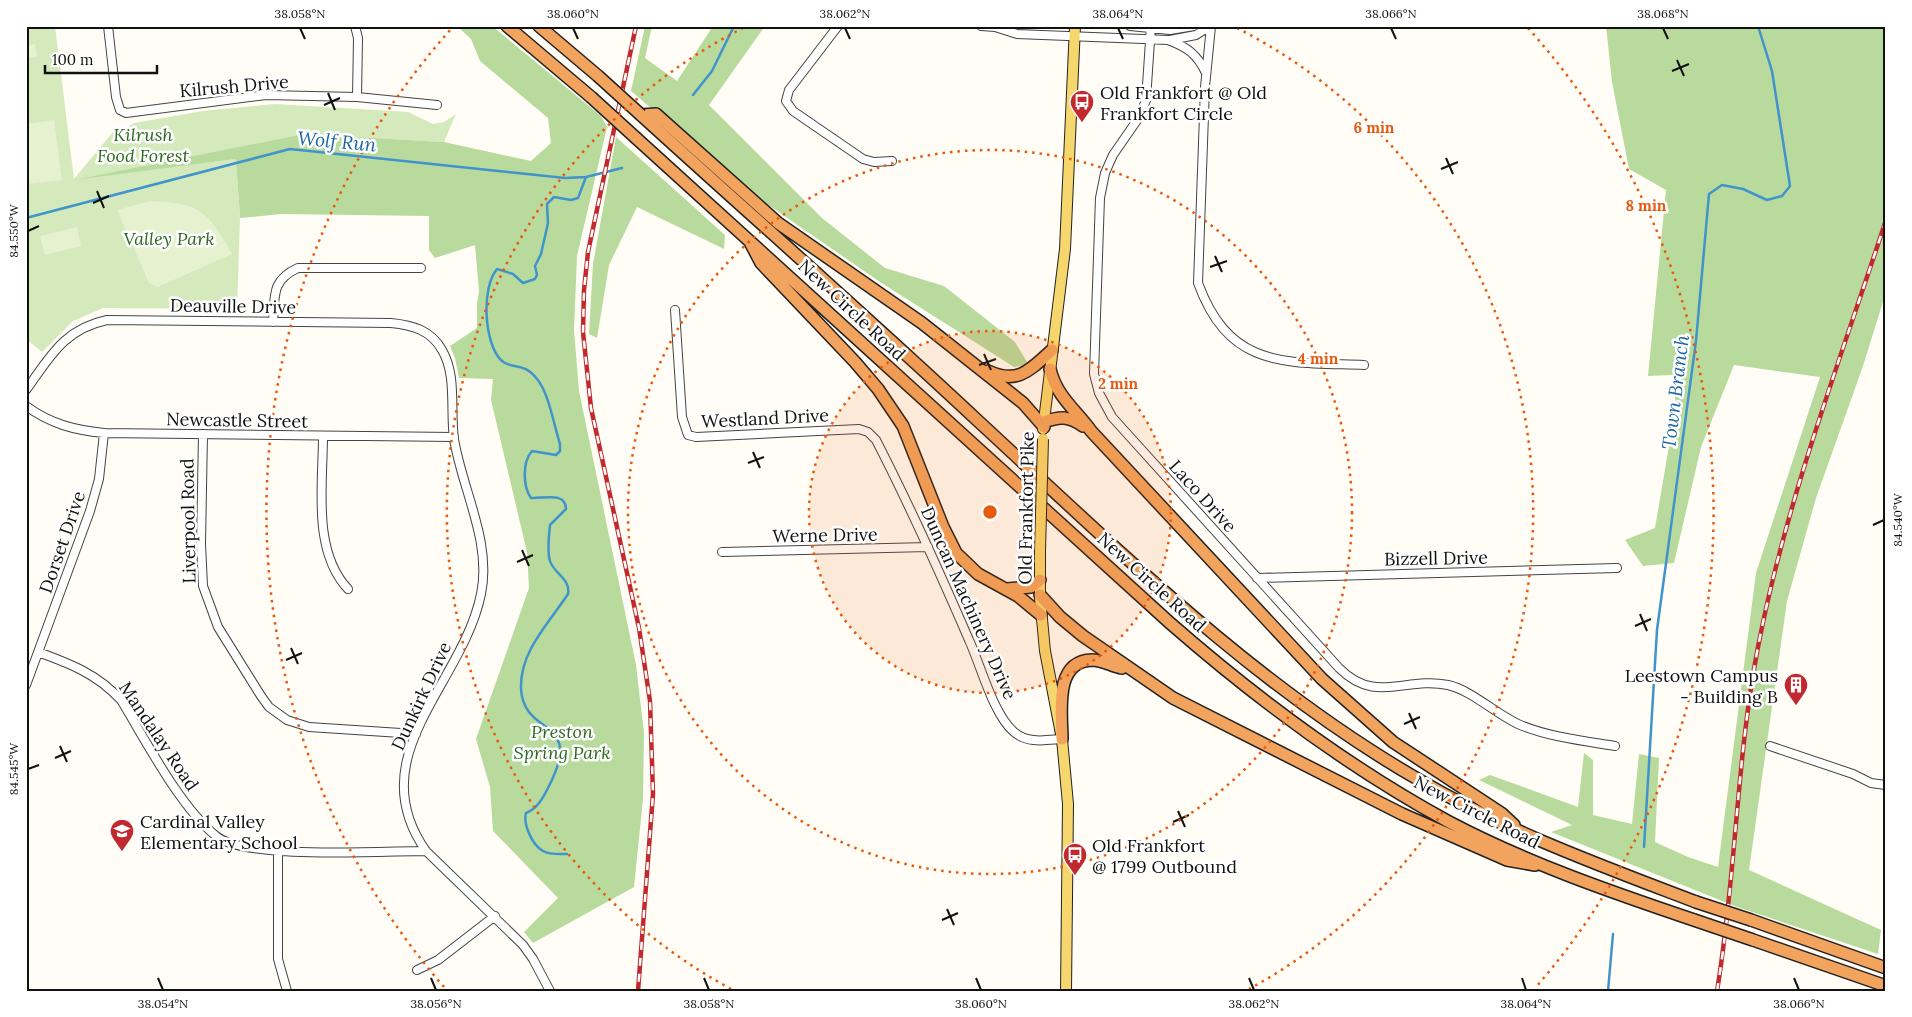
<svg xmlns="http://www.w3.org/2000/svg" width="1912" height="1017" viewBox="0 0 1912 1017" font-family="Lora,serif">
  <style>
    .green { fill: #d4eabd }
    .forest { fill: #b8db9d }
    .pitch { fill: #e5f1cf }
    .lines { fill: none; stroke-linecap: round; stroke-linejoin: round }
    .stream { stroke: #4193cc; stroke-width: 2.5 }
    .minor-casing { stroke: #444; stroke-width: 10 }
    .major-casing { stroke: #222; stroke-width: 12 }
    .highway-casing { stroke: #222; stroke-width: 14 }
    .minor { stroke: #fff; stroke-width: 8 }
    .major { stroke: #f6d76d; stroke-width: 10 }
    .highway { stroke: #f2a45f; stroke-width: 11 }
    .rail-casing { stroke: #c1292e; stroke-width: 4.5 }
    .rail { stroke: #fff; stroke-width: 2.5; stroke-dasharray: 8; stroke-linecap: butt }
    .major-bridge-casing { stroke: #222; stroke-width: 12; stroke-linecap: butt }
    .highway-bridge-casing { stroke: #222; stroke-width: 14; stroke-linecap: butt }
    .major-bridge { stroke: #f6d76d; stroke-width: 10 }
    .highway-bridge { stroke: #f2a45f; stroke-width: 11 }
    .ticks { fill: none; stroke: #111; stroke-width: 2 }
    .ring { fill: none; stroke: #e8590c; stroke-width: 2.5; stroke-dasharray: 2.5 5 }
    .labels { text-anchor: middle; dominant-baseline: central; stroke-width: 5; stroke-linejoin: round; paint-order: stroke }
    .street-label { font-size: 18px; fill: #111; stroke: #fff }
    .poi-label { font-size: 18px; fill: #111; stroke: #fff; text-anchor: start }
    .park-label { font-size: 18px; font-style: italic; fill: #2e6920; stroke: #fff }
    .water-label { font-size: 19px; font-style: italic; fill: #1a65a3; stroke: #fff }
    .centre { fill: #e8590c; stroke: #fff; stroke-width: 2.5 }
    .ring-label { font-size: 15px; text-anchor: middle; font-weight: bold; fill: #e8590c; stroke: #fff; stroke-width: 5; stroke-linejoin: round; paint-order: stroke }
    .neatline { fill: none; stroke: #111; stroke-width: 2 }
    .ticks-label { font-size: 12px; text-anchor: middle; fill: #111 }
  </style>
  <rect width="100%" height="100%" fill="#fffdf5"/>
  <path class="green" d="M26 26H55L74 179 113 132 123 130 134 123 203 111 275 104 408 112 433 124 444 122 456 114 444 142 304 134 101 176 236 159 240 218 237 309 103 308 73 321 42 352 26 339Z"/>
  <path class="forest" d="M457 26H492L601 116 607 127 577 256 574 330 579 391 636 665 644 733 643 799 634 887 533 943 524 932 558 898 493 831 490 787 476 739 529 588 527 552 491 400 493 379 459 378 455 358 450 346 477 328V304L479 291 475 245 435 258 429 250V216L281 214 240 218 236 159 74 180 304 134 444 142 531 161 551 143 548 118 480 61 471 39Z
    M645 26H652L645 58 677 81 713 26H765L709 105 822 218 885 268 944 286 1015 342 1029 365 1014 367 880 282 744 188 631 91Z
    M1606 26H1886V292L1863 366 1816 498 1787 601 1749 870 1881 930 1878 954 1737 907 1551 832 1572 825 1479 780 1490 775 1578 807 1584 753 1593 760V815L1632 824 1639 754 1659 758 1655 842 1688 857 1718 867 1756 573 1820 377 1734 365 1701 447 1674 563 1643 566 1625 540 1655 528 1676 405 1672 375 1648 376 1666 190 1629 169 1612 82Z
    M616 137 725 235 724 249 637 207 609 265 597 338 589 334 593 264Z"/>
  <path class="pitch" d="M35 44 37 57 26 58V46Z
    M54 120 62 180 26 184V124Z
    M150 201C200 203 208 211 232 254L158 287 149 283 117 210Z
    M77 227 81 246 45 255 40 236Z"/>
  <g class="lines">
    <path class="stream" d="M693 95 712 71 734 26
      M26 218 290 149 565 178 586 177 622 168
      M1644 847 1657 630 1696 341 1709 194 1722 185 1743 189 1767 200 1782 196 1790 186 1772 71 1758 26
      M567 854C559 854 550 855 543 851 532 845 523 824 526 813 537 809 543 798 548 788 586 715 523 739 521 688 520 651 549 623 568 594 571 579 554 574 550 561 547 552 549 534 550 525L566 509C566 491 542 499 531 498 523 487 522 462 532 451L556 455 560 451V444C554 426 549 393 537 379 524 361 510 370 501 360 484 343 481 288 497 269L513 274 523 283 535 279 537 275 535 266 541 254 548 223 547 204 554 197 571 200 578 198 586 177
      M1608 991 1613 934"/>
    <defs>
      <path id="minor" d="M108 26 116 97 120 110 126 113 266 95 357 97 437 105
        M355 26 358 38 357 97
        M838 26 789 90 786 101 793 111 863 159 874 162 892 161
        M981 26 995 27 1017 34 1168 40C1187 47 1197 54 1206 73
        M1130 26 1170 30 1194 26
        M1151 26 1146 100 1140 116 1113 155 1105 173 1100 198 1094 374 1099 393 1112 417 1339 668C1376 705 1405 676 1448 685 1471 690 1496 714 1518 724 1548 737 1584 741 1615 746
        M1211 26 1205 87 1198 283C1230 370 1286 362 1364 365
        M1170 40 1196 35 1210 26
        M675 310 682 417 688 435 696 437 859 429 868 432 876 440C910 506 940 573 969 640 981 666 993 714 1014 732 1028 744 1046 740 1062 739
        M273 322C275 296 271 280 298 268H421
        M26 390C50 357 64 329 107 320L391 323C412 325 431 330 442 350 457 375 450 410 454 439 462 489 492 542 481 594 463 684 359 756 426 851L523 945 533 959 550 991
        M26 406C51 424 74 430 104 433L454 437
        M203 434 201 544 203 586 218 627 261 696 269 707 287 720 309 727 416 734
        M323 436C323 484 312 551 348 589
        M722 552 928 547
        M1257 578 1617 568
        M38 652C71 664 97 674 121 700 146 741 180 807 216 836 245 860 383 851 426 851
        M26 685 90 511 99 479 104 433
        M1770 746 1853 774 1871 783 1886 785
        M278 852V959L287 991
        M417 970 438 960 495 916"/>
      <path id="major" d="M1043 429 1065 249 1075 26
        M1040 551V598L1045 651 1062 739 1068 804 1066 991"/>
      <path id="highway" d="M507 26 591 97
        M539 26 598 76
        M641 115C753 217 867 317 977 420 1117 549 1255 686 1421 781 1508 832 1602 866 1696 902
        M641 115 656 114 778 223 922 323 1023 403 1044 427
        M636 138 1170 623C1257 699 1348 767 1449 822 1527 863 1611 892 1694 920
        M751 244 761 263 855 362 878 389 903 426 943 527 956 553 978 574 1018 596 1041 615
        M1050 369C1056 396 1076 410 1091 431L1322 679 1393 742 1501 813 1514 825
        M988 371C1018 385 1030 370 1052 350
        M1044 422C1060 416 1069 416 1083 426
        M1007 589 1031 587 1040 580
        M1040 595 1060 617 1083 636 1173 698 1402 814 1507 860 1535 865
        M1062 739C1062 714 1053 661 1092 660 1102 660 1112 666 1122 668
        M1751 920 1886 968
        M1753 940 1886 986"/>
    </defs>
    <use href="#minor" class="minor-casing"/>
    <use href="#major" class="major-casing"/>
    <use href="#highway" class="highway-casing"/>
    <use href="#minor" class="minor"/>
    <use href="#major" class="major"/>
    <use href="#highway" class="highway"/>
    <defs>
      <path id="rail" d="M636 26 588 252 584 290 583 332 591 408 639 628 650 701 653 794 638 991
        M1717 991C1736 877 1736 761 1758 647 1786 501 1840 361 1886 220"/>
    </defs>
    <use href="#rail" class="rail-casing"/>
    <use href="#rail" class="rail"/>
    <defs>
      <path id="major-bridge" d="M1040 551 1043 439"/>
      <path id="highway-bridge" d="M598 76 641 115
        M591 97 636 138
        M1696 902 1751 920
        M1694 920 1753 940"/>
    </defs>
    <use href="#major-bridge" class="major-bridge-casing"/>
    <use href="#highway-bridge" class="highway-bridge-casing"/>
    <use href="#major-bridge" class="major-bridge"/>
    <use href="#highway-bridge" class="highway-bridge"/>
  </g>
  <path class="ticks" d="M300 28 305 39M573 28 578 39M845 28 850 39M1118 28 1123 39M1391 28 1396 39M1663 28 1668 39M1677 60 1684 76M1672 71 1689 64M328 93 335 110M324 105 340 98M1446 158 1453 174M1441 169 1458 162M97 191 104 208M93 203 109 196M28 231 39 226M1215 256 1222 272M1210 267 1227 261M984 354 991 370M979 365 996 359M753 452 760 468M748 463 764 457M1873 525 1884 520M522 550 529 566M517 562 533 555M1640 614 1647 631M1635 626 1651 619M291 648 298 664M286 660 302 653M1409 713 1416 729M1404 724 1420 717M60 746 67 762M55 758 71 751M28 769 39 765M1178 811 1185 827M1173 822 1189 815M947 909 954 925M942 920 958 913M158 978 163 990M431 978 436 990M704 978 709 990M976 978 981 990M1249 978 1254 990M1522 978 1526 990M1794 978 1799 990"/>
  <circle cx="990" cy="512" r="181" fill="#e8590c" fill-opacity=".12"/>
  <g class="ring">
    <circle cx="990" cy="512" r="181"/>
    <circle cx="990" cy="512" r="362"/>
    <path d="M731 989A543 543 0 0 1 743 28M1237 28A543 543 0 0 1 1249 989"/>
    <path d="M444 987A724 724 0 0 1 452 28M1528 28A724 724 0 0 1 1536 987"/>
  </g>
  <defs>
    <symbol id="bus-pin" viewBox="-11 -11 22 30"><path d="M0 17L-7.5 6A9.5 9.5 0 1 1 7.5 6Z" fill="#c1292e" stroke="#fff"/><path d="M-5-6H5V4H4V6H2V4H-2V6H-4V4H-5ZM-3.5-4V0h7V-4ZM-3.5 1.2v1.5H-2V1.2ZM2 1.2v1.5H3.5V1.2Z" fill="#fff"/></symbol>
    <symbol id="building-pin" viewBox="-11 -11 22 30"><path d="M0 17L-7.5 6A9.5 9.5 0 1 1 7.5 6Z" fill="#c1292e" stroke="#fff"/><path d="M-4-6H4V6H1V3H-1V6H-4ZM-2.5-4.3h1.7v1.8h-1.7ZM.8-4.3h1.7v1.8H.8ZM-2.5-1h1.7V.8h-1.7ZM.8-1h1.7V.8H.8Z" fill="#fff"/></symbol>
    <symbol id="school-pin" viewBox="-11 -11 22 30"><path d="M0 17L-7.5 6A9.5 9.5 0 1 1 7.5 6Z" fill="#c1292e" stroke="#fff"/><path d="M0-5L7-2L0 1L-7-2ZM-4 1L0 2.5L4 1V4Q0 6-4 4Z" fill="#fff"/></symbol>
  </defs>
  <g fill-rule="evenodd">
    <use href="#bus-pin" x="1068" y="88" width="28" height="38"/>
    <use href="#building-pin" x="1782" y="671" width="28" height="38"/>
    <use href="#school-pin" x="108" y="817" width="28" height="38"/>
    <use href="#bus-pin" x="1061" y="841" width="28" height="38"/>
  </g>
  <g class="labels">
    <g class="street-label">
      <text transform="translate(234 86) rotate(-5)">Kilrush Drive</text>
      <text transform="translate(233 306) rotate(1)">Deauville Drive</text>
      <text transform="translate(852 310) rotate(43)">New Circle Road</text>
      <text transform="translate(765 418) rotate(-3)">Westland Drive</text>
      <text transform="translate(237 420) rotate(1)">Newcastle Street</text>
      <text transform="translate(1203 496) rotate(48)">Laco Drive</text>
      <text transform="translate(1026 508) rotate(-89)">Old Frankfort Pike</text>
      <text transform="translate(188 521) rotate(-91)">Liverpool Road</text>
      <text transform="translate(825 535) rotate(-1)">Werne Drive</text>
      <text transform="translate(62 542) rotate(-71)">Dorset Drive</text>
      <text transform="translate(1436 558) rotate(-1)">Bizzell Drive</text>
      <text transform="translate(1152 582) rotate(42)">New Circle Road</text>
      <text transform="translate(969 603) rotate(66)">Duncan Machinery Drive</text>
      <text transform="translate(421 696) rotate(-65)">Dunkirk Drive</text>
      <text transform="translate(159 736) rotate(56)">Mandalay Road</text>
      <text transform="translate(1477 812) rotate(27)">New Circle Road</text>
    </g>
    <g class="poi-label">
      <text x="1100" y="92">Old Frankfort @ Old<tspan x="1100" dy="21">Frankfort Circle</tspan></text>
      <text x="1778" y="675" text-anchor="end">Leestown Campus<tspan x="1778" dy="21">- Building B</tspan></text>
      <text x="140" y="821">Cardinal Valley<tspan x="140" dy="21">Elementary School</tspan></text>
      <text x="1092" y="845">Old Frankfort<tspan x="1092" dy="21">@ 1799 Outbound</tspan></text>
    </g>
    <g class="park-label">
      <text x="143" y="134">Kilrush<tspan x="143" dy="21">Food Forest</tspan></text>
      <text x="169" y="238">Valley Park</text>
      <text x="562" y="731">Preston<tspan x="562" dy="21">Spring Park</tspan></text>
    </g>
    <g class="water-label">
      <text transform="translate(337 141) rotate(5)">Wolf Run</text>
      <text transform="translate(1675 392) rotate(-83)">Town Branch</text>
    </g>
  </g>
  <circle cx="990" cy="512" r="8" class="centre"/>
  <g class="ring-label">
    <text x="1374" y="133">6 min</text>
    <text x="1646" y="211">8 min</text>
    <text x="1318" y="364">4 min</text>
    <text x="1118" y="389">2 min</text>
  </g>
  <rect width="1912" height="1017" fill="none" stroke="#ffffff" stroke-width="55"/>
  <path d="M45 65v8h112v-8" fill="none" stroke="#111111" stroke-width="2.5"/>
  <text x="52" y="65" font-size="15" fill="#111111" stroke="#ffffff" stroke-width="4" paint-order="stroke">100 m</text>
  <rect x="28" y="28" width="1856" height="962" class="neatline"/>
  <g class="ticks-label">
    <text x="300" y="18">38.058°N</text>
    <text x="573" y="18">38.060°N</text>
    <text x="845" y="18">38.062°N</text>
    <text x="1118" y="18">38.064°N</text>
    <text x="1391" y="18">38.066°N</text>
    <text x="1663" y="18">38.068°N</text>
    <text transform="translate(14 231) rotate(-90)" y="4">84.550°W</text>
    <text transform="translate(1898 520) rotate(-90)" y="4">84.540°W</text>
    <text transform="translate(14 769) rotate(-90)" y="4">84.545°W</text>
    <text x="163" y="1008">38.054°N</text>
    <text x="436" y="1008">38.056°N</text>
    <text x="709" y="1008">38.058°N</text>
    <text x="981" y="1008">38.060°N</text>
    <text x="1254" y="1008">38.062°N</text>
    <text x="1526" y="1008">38.064°N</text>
    <text x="1799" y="1008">38.066°N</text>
  </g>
</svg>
